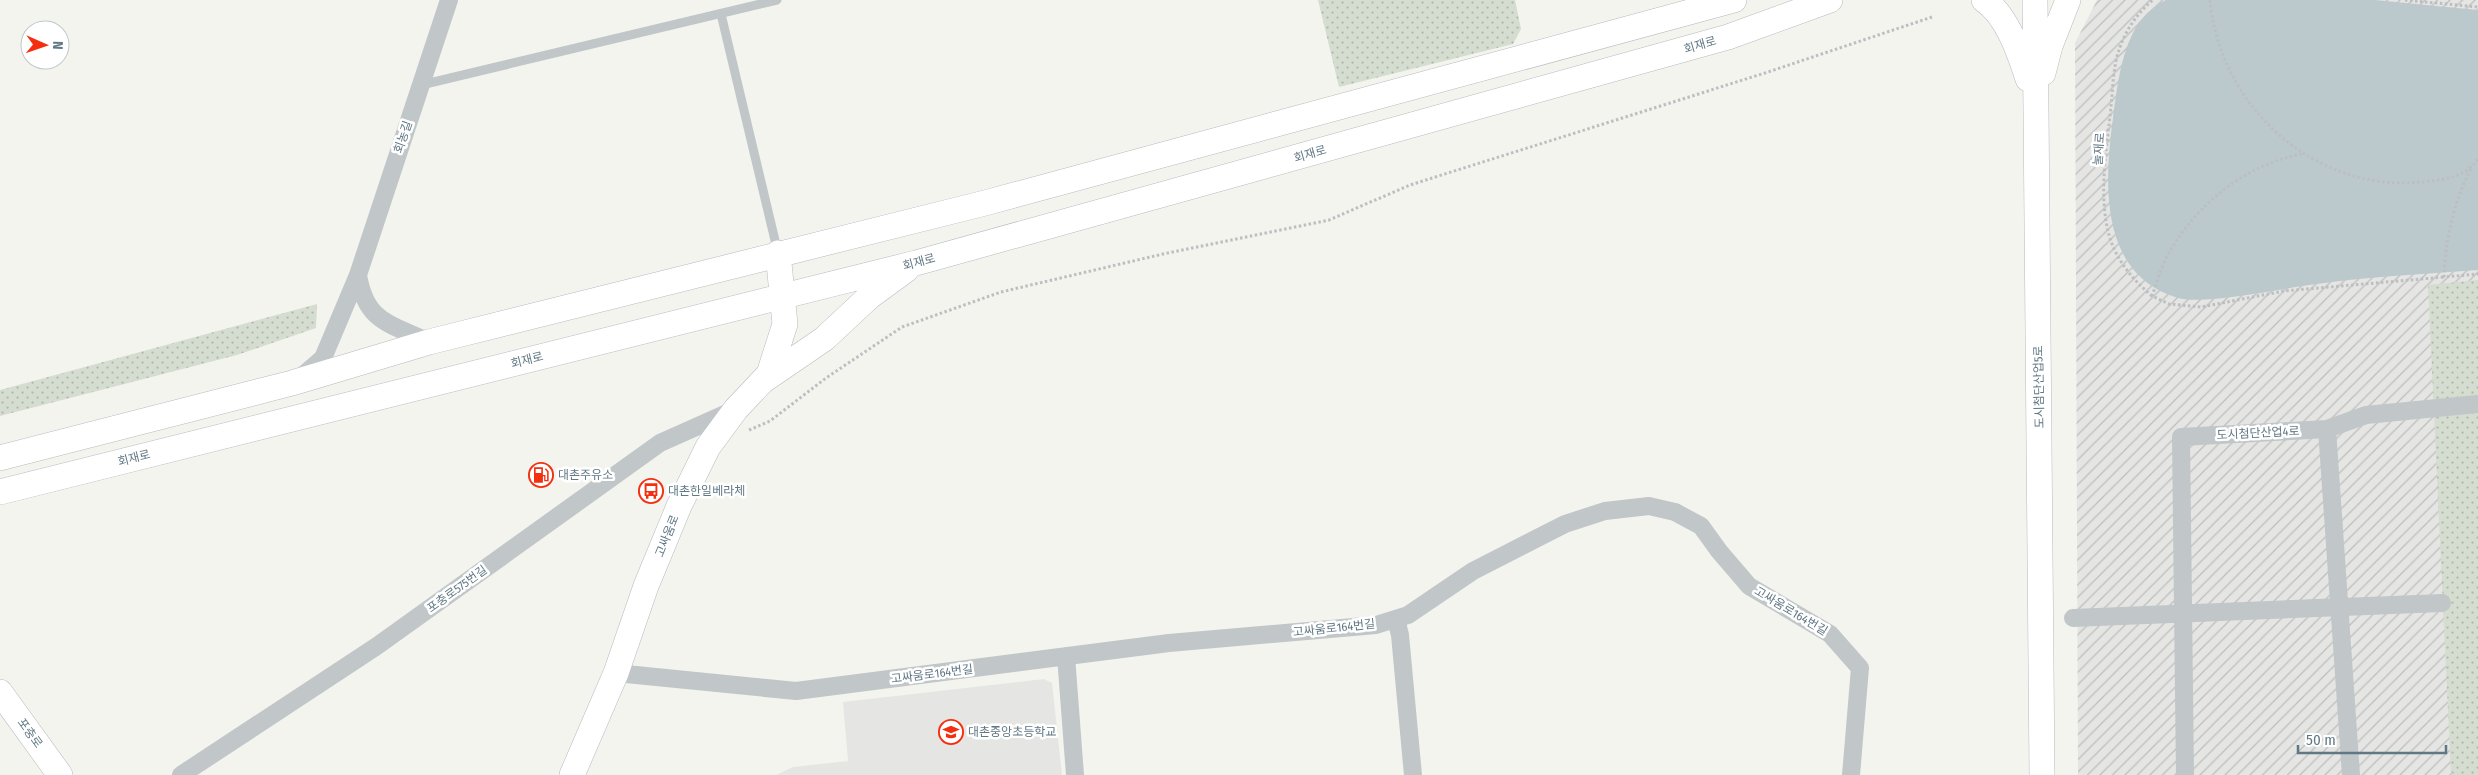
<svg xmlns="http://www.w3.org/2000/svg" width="2478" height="775" viewBox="0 0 2478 775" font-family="'Fira Sans Condensed','Noto Sans KR',sans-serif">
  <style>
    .built { fill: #e5e5e3 }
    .industrial { fill: url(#industrial-furrows) }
    .park { fill: url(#park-dots) }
    .water { fill: #bbc9cd }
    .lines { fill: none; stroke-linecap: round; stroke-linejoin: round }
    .secondary-casing { stroke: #b5bbbf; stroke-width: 26 }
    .path { stroke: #bcbfc1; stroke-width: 3; stroke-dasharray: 2.5 2.5; stroke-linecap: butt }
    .lane { stroke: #c1c6c9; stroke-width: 9 }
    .street { stroke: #c1c6c9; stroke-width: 18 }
    .secondary { stroke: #fff; stroke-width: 25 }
    .labels { text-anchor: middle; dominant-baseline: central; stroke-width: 5; stroke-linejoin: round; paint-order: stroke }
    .street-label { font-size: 12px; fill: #607784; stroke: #fff }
    .poi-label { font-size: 12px; fill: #607784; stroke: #fff; text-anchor: start }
  </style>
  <defs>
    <pattern id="industrial-furrows" width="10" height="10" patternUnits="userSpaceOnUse" patternTransform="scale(1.25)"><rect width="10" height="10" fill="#e5e5e3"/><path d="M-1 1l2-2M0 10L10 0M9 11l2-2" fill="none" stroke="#bdbebe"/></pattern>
    <pattern id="park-dots" width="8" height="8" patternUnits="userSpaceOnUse" patternTransform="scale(1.25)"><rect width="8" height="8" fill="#d5dcd0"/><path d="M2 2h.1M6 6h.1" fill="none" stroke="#b0b7ae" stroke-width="1.8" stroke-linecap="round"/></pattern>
  </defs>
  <rect width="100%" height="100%" fill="#f4f4ef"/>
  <path class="built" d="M1044 679 1052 683 1062 775H776L793 767 848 761 843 702Z"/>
  <path class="industrial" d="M2097 0H2478V775H2078L2075 43Z"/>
  <path class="park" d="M1318 0H1515L1521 29 1513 44 1339 87Z
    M2478 280V775H2451L2428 285Z
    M317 304 316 328 237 355 0 416V390Z"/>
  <path class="water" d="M2166 0H2375L2478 10V270C2422 274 2365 277 2309 285 2282 289 2200 305 2178 298 2099 274 2104 185 2113 118 2119 77 2123 20 2166 0Z"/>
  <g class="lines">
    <defs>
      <path id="secondary" d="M1984 0C2007 15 2020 54 2028 79
        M2035 0 2042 775
        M2043 73 2050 46 2068 0
        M764 380 824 339 869 297 906 270
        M0 458 292 383 429 342 985 203 1734 0
        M0 492 916 263 1728 37 1830 0
        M0 692 60 775
        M572 775 616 673 646 586 679 506 708 447 736 409 769 374 785 324 778 253"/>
    </defs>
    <use href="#secondary" class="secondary-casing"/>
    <path class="path" d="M2210 0C2219 105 2314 193 2421 182 2442 180 2465 178 2478 159
      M2405 0 2478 7
      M2302 154C2243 165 2193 207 2165 260 2160 272 2156 285 2152 296L2169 304 2201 307 2284 291 2444 277
      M2471 169C2453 203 2446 238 2444 277L2478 274
      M2152 296C2133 280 2116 260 2109 235 2098 195 2107 147 2111 106 2113 88 2113 67 2119 50 2125 31 2138 12 2153 0
      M749 430 770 421 826 378 902 327 1001 292 1163 254 1329 220 1410 185 1765 73 1932 17"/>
    <path class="lane" d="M721 14 778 253
      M421 85 777 0"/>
    <path class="street" d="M358 275 449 0
      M301 377 323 358 358 275C366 323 390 323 429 342
      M2327 429 2366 415 2478 404
      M2073 618 2442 603
      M1396 619 1400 635 1413 775
      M1066 656 1075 775
      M616 673 796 691 1169 643 1376 625 1408 615 1473 571 1565 524 1605 511 1649 506 1675 512 1701 526 1719 551 1749 586 1830 634 1860 668 1851 775
      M181 775 377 646 660 443 734 410
      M2185 775 2181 437 2327 429 2351 775"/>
    <use href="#secondary" class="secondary"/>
  </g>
  <defs>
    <symbol id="fuel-ring" viewBox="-11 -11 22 22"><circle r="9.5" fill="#fff" stroke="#f42f0f" stroke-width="1.5"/><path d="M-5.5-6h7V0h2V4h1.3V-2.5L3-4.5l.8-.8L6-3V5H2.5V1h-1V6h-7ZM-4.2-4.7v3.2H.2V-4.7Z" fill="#f42f0f"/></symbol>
    <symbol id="bus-ring" viewBox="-11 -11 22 22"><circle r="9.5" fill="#fff" stroke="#f42f0f" stroke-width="1.5"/><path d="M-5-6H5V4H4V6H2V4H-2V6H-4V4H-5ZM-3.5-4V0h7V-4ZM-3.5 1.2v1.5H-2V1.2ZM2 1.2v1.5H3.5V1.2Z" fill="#f42f0f"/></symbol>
    <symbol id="school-ring" viewBox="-11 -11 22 22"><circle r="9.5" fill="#fff" stroke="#f42f0f" stroke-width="1.5"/><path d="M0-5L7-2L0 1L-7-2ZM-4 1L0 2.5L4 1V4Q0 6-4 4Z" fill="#f42f0f"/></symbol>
  </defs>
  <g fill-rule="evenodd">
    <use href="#fuel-ring" x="527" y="461" width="28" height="28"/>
    <use href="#bus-ring" x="637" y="477" width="28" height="28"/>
    <use href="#school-ring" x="937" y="718" width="28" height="28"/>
  </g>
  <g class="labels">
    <g class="street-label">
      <text transform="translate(1700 45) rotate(-16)">회재로</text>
      <text transform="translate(403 137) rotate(-71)">회농길</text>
      <text transform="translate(2099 149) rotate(-86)">눌재로</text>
      <text transform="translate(1310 154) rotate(-16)">회재로</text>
      <text transform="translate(919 262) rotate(-15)">회재로</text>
      <text transform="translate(527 360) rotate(-14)">회재로</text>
      <text transform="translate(2039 387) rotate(-91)">도시첨단산업5로</text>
      <text transform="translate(2258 433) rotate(-3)">도시첨단산업4로</text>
      <text transform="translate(134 458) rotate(-14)">회재로</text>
      <text transform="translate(667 536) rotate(-68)">고싸움로</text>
      <text transform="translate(457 589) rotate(-36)">포충로575번길</text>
      <text transform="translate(1791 611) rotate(31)">고싸움로164번길</text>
      <text transform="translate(1334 628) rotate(-6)">고싸움로164번길</text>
      <text transform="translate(932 674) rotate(-7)">고싸움로164번길</text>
      <text transform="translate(30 733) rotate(54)">포충로</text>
    </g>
    <g class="poi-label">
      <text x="558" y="475">대촌주유소</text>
      <text x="668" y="491">대촌한일베라체</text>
      <text x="968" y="732">대촌중앙초등학교</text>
    </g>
  </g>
  <g transform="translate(45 45) rotate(92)"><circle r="24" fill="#ffffff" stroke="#bfc9ce"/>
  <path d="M0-4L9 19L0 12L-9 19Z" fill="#f42f0f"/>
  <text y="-8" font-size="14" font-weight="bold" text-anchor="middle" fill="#607784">N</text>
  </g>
  <path d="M2298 745v8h148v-8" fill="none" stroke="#607784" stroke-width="2.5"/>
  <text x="2306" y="745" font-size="15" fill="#607784" stroke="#ffffff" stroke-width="4" paint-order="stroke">50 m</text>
</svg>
